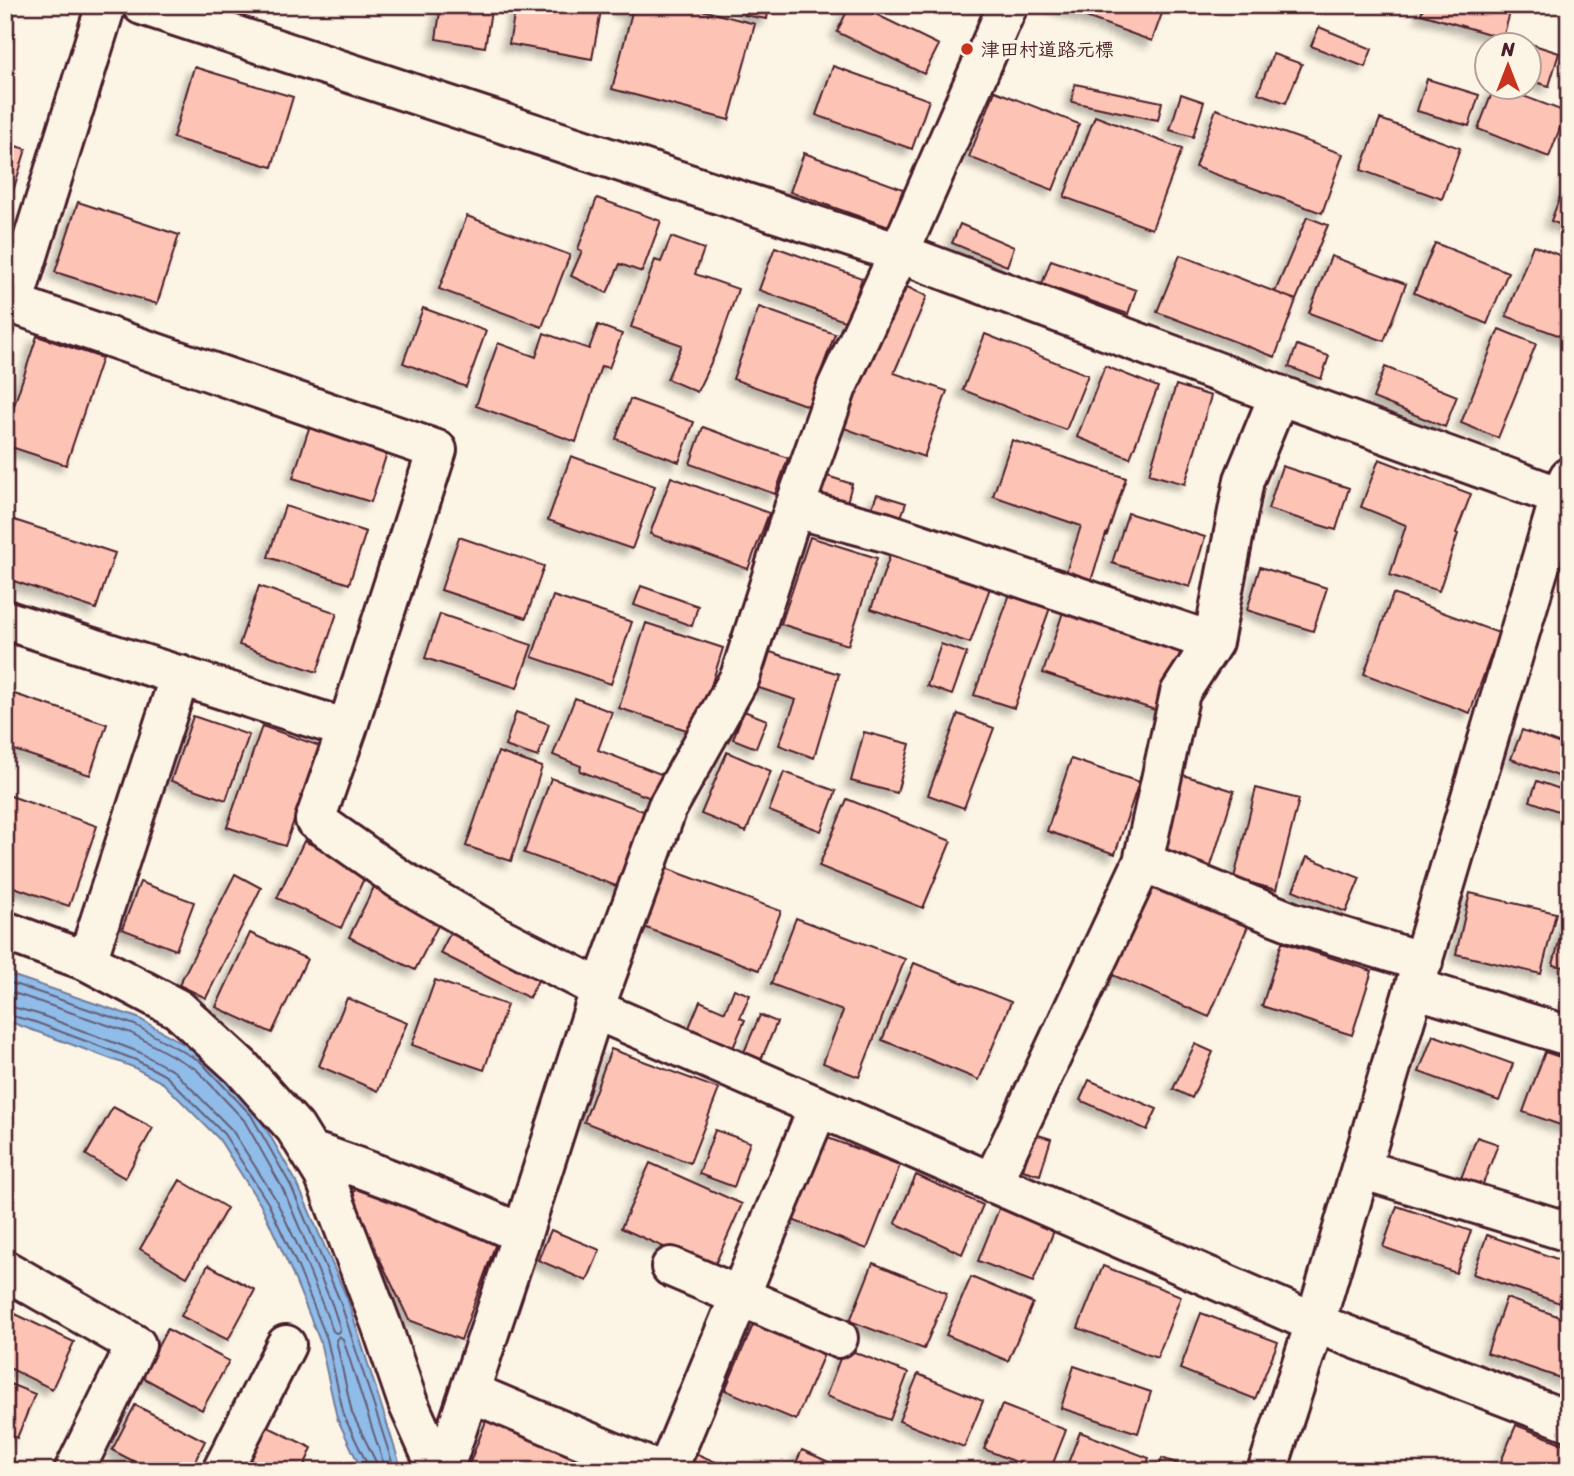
<svg xmlns="http://www.w3.org/2000/svg" width="1574" height="1476" viewBox="0 0 1574 1476" font-family="Sriracha,'Klee One',sans-serif">
  <style>
    .water { fill: #8fbce9; stroke: #737d9d; stroke-width: 2 }
    .lines { fill: none; stroke-linecap: round; stroke-linejoin: round }
    .shore { stroke: #665e77; stroke-width: 2 }
    .building { fill: #fdc3b4; stroke: #4a1f2b; stroke-width: 2; filter: url(#shadow) }
    .minor-casing { stroke: #4a1f2b; stroke-width: 44 }
    .minor { stroke: #fcf5e5; stroke-width: 38 }
    .poi-dot { fill: #c8321e; stroke: #fcf5e5; stroke-width: 2.5 }
    .labels { text-anchor: middle; dominant-baseline: central; stroke-width: 7; stroke-linejoin: round; paint-order: stroke }
    .poi-label { font-size: 19px; font-weight: bold; fill: #4a1f2b; stroke: #fcf5e5; text-anchor: start }
  </style>
  <defs>
    <filter id="shadow"><feDropShadow dx="-6" dy="6" stdDeviation="3.5" flood-color="#0004"/></filter>
  </defs>
  <rect width="100%" height="100%" fill="#fcf5e5"/>
  <filter id="ink" filterUnits="userSpaceOnUse"><feTurbulence type="fractalNoise" baseFrequency=".0143" numOctaves="2"/><feDisplacementMap in="SourceGraphic" scale="14" xChannelSelector="R" yChannelSelector="G"/><feConvolveMatrix kernelMatrix="1 2 1 2 8 2 1 2 1" color-interpolation-filters="sRGB"/></filter>
  <g filter="url(#ink)">
    <path class="water" d="M5 973 138 1018 205 1056 256 1111 297 1183 347 1298 402 1471H362L337 1418 320 1341 291 1270 262 1207 219 1139 163 1083 133 1067 5 1020Z"/>
    <g class="lines">
      <path class="shore" d="M5 981 135 1025 200 1061 251 1115 291 1186 340 1301 395 1471
        M5 990 131 1033 196 1069 244 1120 283 1189 332 1304 340 1328 339 1332 336 1333 333 1331 306 1263 275 1198 232 1130 175 1072 139 1052 38 1014 5 1005
        M5 1014 35 1022 136 1060 166 1076 224 1134 268 1203 298 1267 327 1339 344 1416 368 1466V1471
        M377 1471 376 1462 352 1413 336 1340 339 1336 343 1339 386 1471"/>
    </g>
    <path class="building" d="M441 5H492L485 47 436 39Z
      M516 5H602L592 59 509 44Z
      M619 5H683L755 24 729 120 612 89 632 12 619 10Z
      M746 5H769L767 19 744 15Z
      M850 5H857L939 45 924 74 837 32Z
      M1053 5H1165L1152 41Z
      M1424 5H1512L1503 38 1421 14Z
      M1319 27 1372 49 1365 67 1311 46Z
      M1512 38 1559 53 1549 86 1528 80V46H1510Z
      M1273 54 1302 64 1286 103 1258 93Z
      M833 66 929 100 912 149 816 115Z
      M194 67 293 97 272 167 173 138Z
      M1427 79 1479 95 1469 126 1417 111Z
      M1075 84 1162 102 1158 120 1072 102Z
      M1494 88H1502L1566 112 1549 157 1478 129Z
      M995 91 1079 124 1053 190 969 157Z
      M1181 94 1204 102 1193 137 1170 130Z
      M1216 109 1343 154 1322 213 1195 167Z
      M1095 116 1182 149 1152 229 1064 197Z
      M1380 119 1460 148 1442 199 1361 170Z
      M5 143 26 149 5 217Z
      M804 153 903 189 889 227 790 192Z
      M1569 173V228L1551 221Z
      M597 198 661 221 642 272 620 264 607 293 571 276 582 251 578 249Z
      M78 202 179 235 157 304 55 272Z
      M467 216 570 255 542 327 439 289Z
      M1307 217 1328 225 1296 300 1275 292Z
      M960 224 1014 247 1007 266 952 243Z
      M671 237 704 249 695 274 738 289 717 350 697 392 667 379 682 345 631 327 655 260 661 262Z
      M1435 243 1508 272 1487 324 1414 293Z
      M1533 245 1569 259V339L1506 316Z
      M775 247 862 278 847 322 759 290Z
      M1180 255 1296 300 1275 357 1157 312Z
      M1331 256 1406 284 1384 341 1309 313Z
      M1051 260 1136 290 1128 314 1042 284Z
      M907 287 927 296 894 373 947 391 924 457 844 428 867 363Z
      M759 307 835 334 808 406 733 379Z
      M423 308 486 331 466 387 403 363Z
      M598 325 622 334 609 368 601 366 576 442 476 406 498 343 536 357 544 333 589 349Z
      M1499 329 1536 344 1498 438 1461 423Z
      M985 334 1088 375 1066 430 963 390Z
      M37 336 102 358 66 465 5 445V433Z
      M1297 345 1329 356 1321 379 1289 367Z
      M1105 366 1158 387 1130 458 1077 437Z
      M1385 367 1457 396 1445 427 1373 398Z
      M1176 385 1211 396 1185 484 1149 474Z
      M630 399 694 422 679 462 616 439Z
      M703 427 788 458 775 494 690 464Z
      M309 428 387 453 371 502 293 478Z
      M1012 440 1126 478 1107 535 1106 534 1088 590 1063 582 1081 526 993 496Z
      M571 456 655 486 632 549 548 520Z
      M1379 459 1471 494 1456 533 1458 534 1439 591 1390 575 1406 525 1361 507Z
      M1282 466 1349 488 1336 530 1268 509Z
      M821 474 852 484 846 506 814 495Z
      M671 477 769 513 748 569 650 534Z
      M877 494 906 503 900 520 871 510Z
      M285 506 366 532 349 584 268 557Z
      M1128 513 1205 537 1190 587 1112 563Z
      M5 517 115 553 96 609 5 578Z
      M459 537 544 566 526 618 441 590Z
      M810 537 877 558 848 645 781 624Z
      M892 550 991 585 970 643 871 609Z
      M1260 567 1327 588 1313 631 1247 610Z
      M259 586 337 613 317 672 239 645Z
      M641 586 698 606 692 626 634 605Z
      M1011 591 1051 605 1014 708 974 695Z
      M1393 594 1499 633 1470 713 1364 674Z
      M553 596 632 622 611 684 532 657Z
      M1064 609 1182 647 1161 712 1043 673Z
      M440 614 532 645 517 688 425 658Z
      M646 623 723 648 696 733 619 708Z
      M941 644 967 653 952 695 927 686Z
      M767 651 839 674 814 758 779 745 796 700 756 687Z
      M5 691 107 724 90 775 5 747Z
      M575 698 612 712 598 750 666 776 656 800 580 771 581 766 553 755Z
      M744 711 767 720 756 748 733 739Z
      M516 712 549 724 538 757 505 746Z
      M958 714 994 728 964 808 928 795Z
      M193 716 249 735 226 800 171 781Z
      M262 726 320 746 285 846 227 827Z
      M1522 730 1569 747V780L1511 759Z
      M864 732 910 744 897 793 851 781Z
      M498 752 542 767 511 861 466 846Z
      M727 752 771 771 746 832 701 814Z
      M1071 759 1139 782 1115 854 1047 831Z
      M784 772 836 791 821 831 769 811Z
      M1183 775 1234 791 1210 869 1159 854Z
      M551 778 649 813 622 888 524 853Z
      M1537 781 1569 792V815L1530 801Z
      M1256 788 1299 799 1276 890 1234 878Z
      M5 794 97 826 69 906 5 884Z
      M847 799 951 841 923 908 819 866Z
      M304 841 368 870 341 928 277 898Z
      M1307 857 1360 878 1346 912 1293 890Z
      M663 867 781 911 759 970 641 926Z
      M235 874 261 888 206 998 179 985Z
      M1149 876 1251 919 1209 1017 1108 973Z
      M378 879 445 912 415 970 349 937Z
      M140 882 194 902 176 950 122 929Z
      M1470 893 1556 913 1541 974 1456 954Z
      M1566 914H1569V968L1553 965Z
      M796 918 905 959 859 1077 823 1063 843 1011 771 984Z
      M456 922 545 967 529 998 440 953Z
      M250 933 307 959 272 1033 216 1007Z
      M1282 942 1372 971 1352 1035 1262 1006Z
      M914 963 1011 1002 979 1080 882 1040Z
      M435 980 507 1005 484 1070 412 1045Z
      M734 989 750 995 740 1018 745 1020 733 1048 688 1030 700 1001 725 1012Z
      M347 998 407 1023 378 1091 319 1066Z
      M760 1015 777 1022 761 1060 744 1052Z
      M1433 1035 1513 1064 1499 1101 1419 1072Z
      M1195 1044 1213 1052 1192 1098 1173 1089Z
      M611 1049 719 1089 690 1163 584 1122Z
      M1545 1052 1569 1060V1128L1523 1112Z
      M1089 1080 1157 1109 1147 1130 1080 1100Z
      M113 1107 153 1128 125 1178 86 1155Z
      M715 1130 750 1142 734 1187 699 1174Z
      M1035 1134 1051 1139 1040 1175 1023 1170Z
      M820 1135 900 1165 867 1249 787 1218Z
      M1477 1137 1498 1144 1481 1189 1460 1181Z
      M650 1163 742 1204 713 1269 621 1228Z
      M916 1175 983 1205 962 1254 895 1223Z
      M180 1180 227 1208 187 1277 140 1249Z
      M359 1181 497 1240 461 1340 409 1320 351 1199Z
      M1001 1204 1056 1226 1033 1282 978 1261Z
      M1397 1206 1471 1231 1456 1273 1383 1247Z
      M551 1230 600 1250 587 1281 538 1260Z
      M1487 1235 1569 1263V1277L1560 1303 1473 1274Z
      M873 1263 947 1293 924 1349 850 1321Z
      M208 1265 255 1290 228 1340 181 1316Z
      M1103 1266 1181 1296 1157 1358 1078 1328Z
      M971 1277 1033 1303 1008 1361 946 1335Z
      M1506 1298 1569 1320V1381L1487 1353Z
      M7 1310 74 1342 52 1389 5 1366V1314Z
      M1201 1313 1278 1342 1255 1399 1180 1369Z
      M756 1318 827 1347 796 1420 725 1390Z
      M167 1329 229 1361 202 1410 142 1377Z
      M844 1348 908 1373 890 1420 826 1396Z
      M1074 1366 1151 1392 1138 1433 1061 1408Z
      M918 1374 983 1401 964 1447 899 1421Z
      M5 1382 35 1394 17 1438 5 1433Z
      M135 1405 205 1441 190 1471H152L112 1450Z
      M1002 1405 1066 1430 1050 1471H1038L984 1449Z
      M488 1416 627 1471H469L467 1470Z
      M264 1425 312 1448 302 1471H258L245 1464Z
      M1516 1425 1569 1446V1471H1497Z
      M1080 1432 1149 1458 1145 1471H1065Z
      M688 1450 736 1471H680Z
      M802 1450 849 1471H792Z
      M5 1458 31 1471H5Z
      M1162 1458 1197 1471H1157Z"/>
    <g class="lines">
      <defs>
        <path id="minor" d="M142 5 899 253 1279 395 1569 500
          M5 301 437 450 347 729 315 820 399 879 499 937 601 989
          M13 304 106 5
          M794 508 885 532 1213 642
          M5 620 347 729
          M1143 862 1292 922 1423 962
          M5 931 87 961 178 1009 241 1067 295 1128 324 1175 381 1324 408 1403 429 1450 440 1471
          M87 961 180 675
          M1415 988 1569 1036
          M594 1009 1315 1323 1569 1421
          M310 1151C383 1175 453 1203 522 1234
          M1361 1169 1569 1232
          M992 1183 1143 862 1180 693 1213 642 1244 480 1279 395
          M671 1267 838 1338
          M5 1270 136 1345 74 1471
          M470 1392 658 1471
          M222 1471 286 1345
          M443 1471 522 1234 594 1009 667 808 740 677 788 526 837 387 899 253 1008 5
          M667 1471 818 1108
          M1267 1471 1315 1323 1560 497 1569 477"/>
      </defs>
      <use href="#minor" class="minor-casing"/>
      <use href="#minor" class="minor"/>
    </g>
  </g>
  <circle class="poi-dot" cx="967" cy="49" r="7"/>
  <g class="labels">
    <g class="poi-label">
      <text x="981" y="49">津田村道路元標</text>
    </g>
  </g>
  <rect width="1574" height="1476" fill="none" stroke="#fcf5e5" stroke-width="28"/>
  <rect x="14" y="14" width="1546" height="1448" fill="none" stroke="#4a1f2b" stroke-width="2.5" filter="url(#ink)"/>
  <g transform="translate(1508 66)"><circle r="33" fill="#fcf5e5" stroke="#b59f9b" stroke-width="2"/>
  <path d="M0-5L12 26L0 18L-12 26Z" fill="#c8321e"/>
  <text y="-10" font-size="19" font-weight="bold" text-anchor="middle" fill="#4a1f2b">N</text>
  </g>
</svg>
